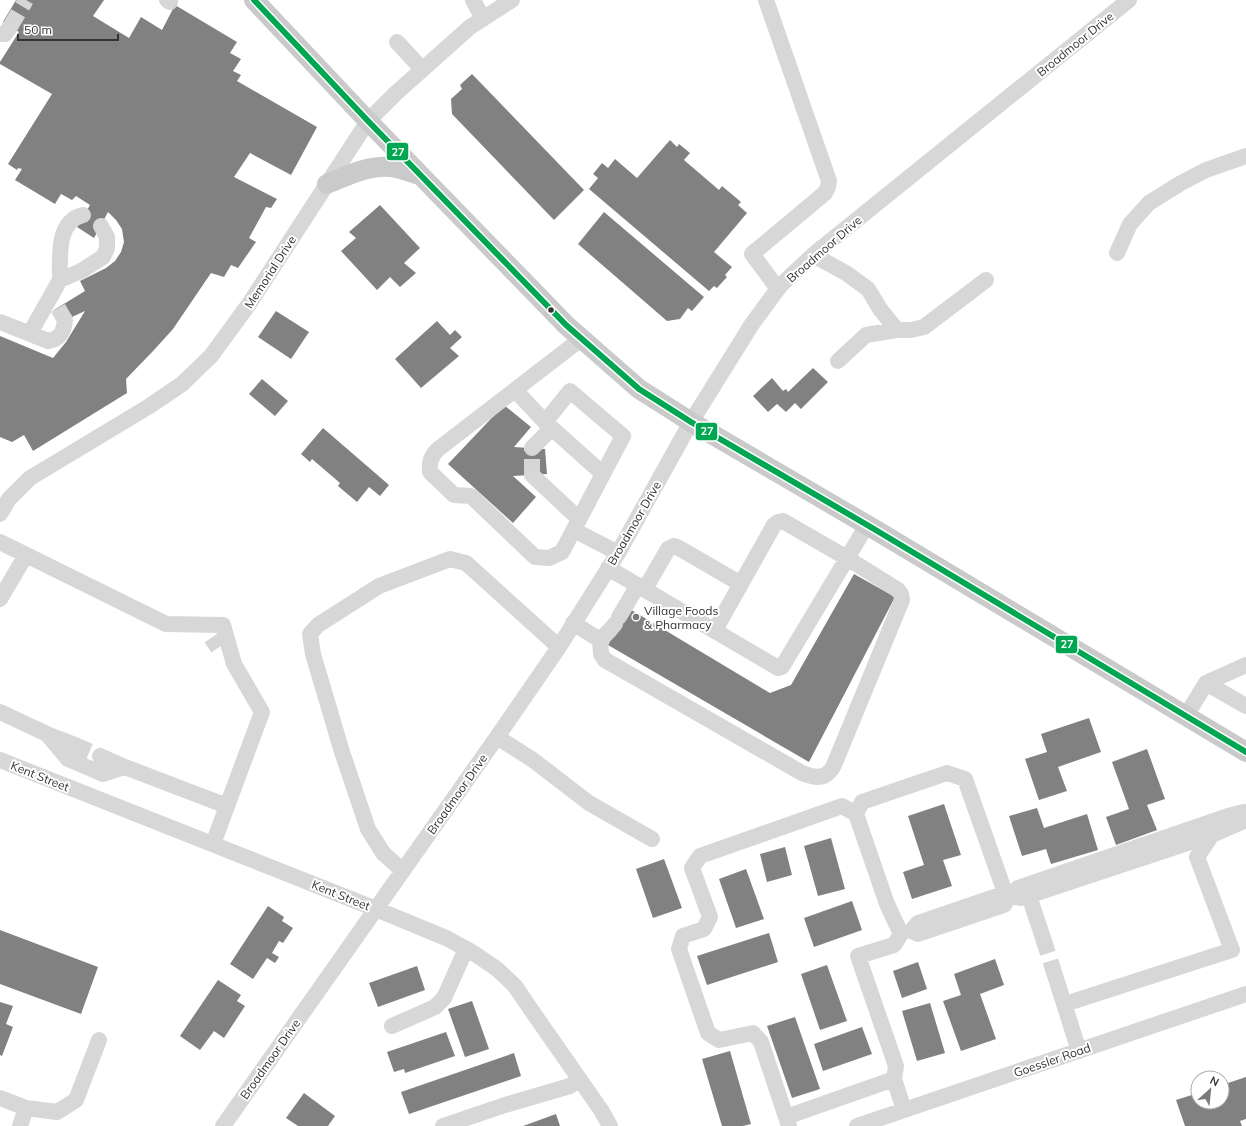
<svg xmlns="http://www.w3.org/2000/svg" width="1246" height="1126" viewBox="0 0 1246 1126" font-family="Mulish,sans-serif">
  <style>
    .building { fill: #818181 }
    .lines { fill: none; stroke-linecap: round; stroke-linejoin: round }
    .minor-tunnel { stroke: #d6d6d6; stroke-width: 16; stroke-dasharray: 16 8; stroke-linecap: butt }
    .minor { stroke: #d7d7d7; stroke-width: 16 }
    .major { stroke: #cacaca; stroke-width: 20 }
    .bus-1-casing { stroke: #fff; stroke-width: 9 }
    .bus-1 { stroke: #00a651; stroke-width: 6 }
    .bus-dot { fill: #333; stroke: #fff; stroke-width: 1.5 }
    .poi-dot { fill: #7a7a7a; stroke: #fff; stroke-width: 1.5 }
    .labels { text-anchor: middle; dominant-baseline: central; stroke-width: 4; stroke-linejoin: round; paint-order: stroke }
    .street-label { font-size: 12px; fill: #333; stroke: #fff }
    .poi-label { font-size: 12px; fill: #333; stroke: #fff; text-anchor: start }
    .line-badge { stroke: #fff; stroke-width: 1.5 }
    .badge-label { font-size: 11px; text-anchor: middle; font-weight: bold; fill: #fff }
  </style>
  <rect width="100%" height="100%" fill="#fff"/>
  <path class="building" d="M16 0H104L93 16 129 38 141 17 162 30 175 5 237 42 230 53 241 59 233 71 241 75 237 81 317 127 291 175 250 153 234 177 277 199 271 208 266 207 249 238 256 242 238 268 231 265 224 277 211 273 173 329 154 350 126 379 127 393 33 451 24 435 12 442 0 437V336L53 358 66 342 85 311 61 322 54 310 85 291 80 281 106 268 115 261 121 252 124 242 122 229 116 220 108 212 94 238 77 227 90 205 76 196 72 200 61 194 55 204 15 180 22 169 18 168 17 170 8 164 52 94 0 64V62L19 32 3 22Z
    M472 74 584 190 554 220 452 114 451 99 462 89 460 85Z
    M670 140 677 147 679 144 690 153 684 160 719 190 722 186 741 202 738 205 747 213 714 252 732 267 725 275 727 277 717 288 714 286 709 291 589 189 598 178 593 174 602 163 608 168 615 159 637 178Z
    M380 205 420 248 404 263 416 273 400 287 390 277 377 290 341 251 356 238 349 232Z
    M604 212 704 297 692 311 688 308 680 319 667 321 578 244Z
    M276 311 309 332 291 359 258 337Z
    M437 321 450 335 455 330 462 337 450 348 459 356 421 388 395 359Z
    M813 368 828 382 801 409 795 403 786 412 777 404 768 412 753 396 772 378 783 391 786 389 788 392Z
    M262 379 288 401 275 416 249 394Z
    M504 405 531 427 514 447 545 449 547 474 513 476 536 497 513 523 448 464Z
    M323 428 389 485 380 496 369 487 357 502 338 486 340 483 312 459 310 462 301 454Z
    M854 574 895 597 809 762 608 645 628 608 770 693 791 685Z
    M1089 718 1101 752 1058 767 1067 791 1039 800 1025 759 1047 752 1041 734Z
    M1147 749 1165 799 1147 805 1157 830 1116 845 1106 817 1129 809 1112 762Z
    M944 804 961 855 943 860 952 886 912 899 903 872 924 865 908 816Z
    M1037 808 1044 828 1087 814 1098 850 1051 864 1046 849 1022 856 1009 816Z
    M831 838 845 889 818 896 804 846Z
    M785 847 792 875 767 882 760 854Z
    M664 859 682 908 653 918 636 869Z
    M746 869 764 919 736 928 719 879Z
    M852 901 862 930 814 947 804 918Z
    M268 906 284 917 282 921 293 928 283 943 279 941 272 953 279 957 275 963 267 958 253 979 230 964Z
    M0 930 98 967 81 1014 0 984Z
    M769 933 778 962 707 985 697 956Z
    M995 959 1004 985 980 994 996 1039 961 1051 943 1001 961 995 954 974Z
    M918 962 927 989 902 998 893 971Z
    M827 965 847 1021 820 1030 801 974Z
    M417 966 425 990 378 1007 369 983Z
    M218 980 241 995 237 1001 245 1006 224 1038 214 1031 200 1050 180 1036Z
    M472 1001 489 1049 465 1057 448 1009Z
    M0 1002 13 1006 6 1024 13 1027 2 1056 0 1055Z
    M930 1003 945 1053 917 1061 902 1011Z
    M795 1017 820 1089 792 1098 767 1026Z
    M862 1027 872 1054 823 1071 814 1044Z
    M446 1032 455 1056 405 1073 404 1069 394 1072 387 1052Z
    M730 1051 751 1124 743 1126H722L702 1059Z
    M514 1053 521 1076 409 1114 401 1092Z
    M1246 1077V1119L1240 1121 1242 1126H1185L1176 1100 1198 1093V1102H1222V1085Z
    M304 1093 335 1116 328 1126H298L286 1118Z
    M556 1114 560 1126H523Z"/>
  <g class="lines">
    <path class="minor-tunnel" d="M10 27 26 0
      M58 308 65 320
      M532 475V448
      M211 638 218 648
      M75 745 100 756
      M1043 938 1053 969"/>
    <path class="minor" d="M167 0 170 2
      M473 0 483 19
      M766 0 829 181 828 187 825 193 752 254 778 289
      M0 34H5L10 27
      M397 42 422 69
      M83 215C56 221 60 258 60 280L81 271 103 257 107 248V237L101 226
      M1117 253 1130 224 1149 203 1181 183 1206 170 1246 156
      M813 255 846 273 868 289 880 309 897 330
      M0 322 48 341C60 339 64 332 65 320
      M30 333 60 280
      M838 361 866 335 897 330H911L924 327 986 280
      M515 390 545 422 603 474
      M545 422 570 391 623 436 562 552 549 558 535 557 471 496 454 495 430 472C429 462 431 457 437 450L581 339
      M532 448 552 428
      M532 475 579 519
      M0 514 9 499 30 478 148 407 182 384 211 356 249 304 368 121 395 94 470 27 512 0
      M574 530 618 553
      M0 542 166 624 223 625 234 664 262 712 213 844
      M608 568 778 668 782 667 867 525
      M645 589 668 549 674 546 679 548 741 584
      M0 599 26 555
      M619 617 638 585
      M573 623 600 640 601 654 605 660 802 773C810 776 821 780 828 773 831 771 833 767 834 765L902 600 901 594 898 590 847 558 783 521 778 522 774 525 715 630
      M600 640 610 630 615 624
      M1206 683 1246 706
      M0 712 47 734 68 759 103 774 125 767 227 806
      M1186 716 1206 683 1246 665
      M49 735 75 745
      M497 737 533 760 589 803 652 839
      M100 756 125 767
      M0 760 376 909 446 938 472 952 497 969 515 986 534 1014 601 1110 610 1126
      M1246 812H1244L1228 816 1018 888 1009 897 1004 905 918 934 911 931 918 923 1000 895 1022 898 1212 835 1246 820
      M856 814 862 802 947 773 965 779 1003 887 1009 897
      M403 871 383 853 368 829 342 752 313 654 310 634 318 625 379 586 450 559 466 563 559 647
      M1029 896 1043 938
      M1053 969 1079 1051
      M1065 1004 1232 950 1197 857 1212 835
      M392 1026 435 1007 444 998 466 949
      M0 1098 26 1108 57 1112 76 1100 99 1040
      M786 1117 894 1079
      M20 1126 26 1108
      M223 1126 497 737 559 647 618 553 691 422 752 324 780 286 813 255 1129 0
      M443 1126 505 1105 570 1086 579 1079
      M789 1126 761 1042 753 1033 719 1040 708 1033 679 949 683 936 704 929 710 917 692 868 700 856 842 806 856 814 887 904 901 934 894 945 858 956 896 1066 894 1079 904 1110
      M857 1126 1246 994"/>
    <path class="major" d="M254 0 368 121 566 325 639 389 691 422 874 529 1246 752
      M327 184C347 176 367 165 390 167 400 168 410 172 420 175"/>
    <defs>
      <path id="bus-1" d="M254 0 368 121 566 325 639 389 691 422 874 529 1246 752"/>
    </defs>
    <use href="#bus-1" class="bus-1-casing"/>
    <use href="#bus-1" class="bus-1"/>
  </g>
  <circle class="bus-dot" cx="551" cy="310" r="3.5"/>
  <circle class="poi-dot" cx="636" cy="617" r="4"/>
  <g class="labels">
    <g class="street-label">
      <text transform="translate(1075 44) rotate(-39)">Broadmoor Drive</text>
      <text transform="translate(824 249) rotate(-41)">Broadmoor Drive</text>
      <text transform="translate(270 272) rotate(-57)">Memorial Drive</text>
      <text transform="translate(634 523) rotate(-60)">Broadmoor Drive</text>
      <text transform="translate(40 776) rotate(22)">Kent Street</text>
      <text transform="translate(457 794) rotate(-55)">Broadmoor Drive</text>
      <text transform="translate(341 895) rotate(22)">Kent Street</text>
      <text transform="translate(270 1059) rotate(-55)">Broadmoor Drive</text>
      <text transform="translate(1052 1060) rotate(-19)">Goessler Road</text>
    </g>
    <g class="poi-label">
      <text x="644" y="610">Village Foods<tspan x="644" dy="14">&amp; Pharmacy</tspan></text>
    </g>
  </g>
  <g class="line-badge">
    <rect x="386" y="142" width="23" height="19" rx="4" fill="#00a651"/>
    <rect x="695" y="422" width="23" height="19" rx="4" fill="#00a651"/>
    <rect x="1055" y="635" width="23" height="19" rx="4" fill="#00a651"/>
  </g>
  <g class="badge-label">
    <text x="398" y="156">27</text>
    <text x="707" y="435">27</text>
    <text x="1067" y="648">27</text>
  </g>
  <g transform="translate(1210 1090) rotate(27)"><circle r="19" fill="#ffffff" stroke="#adadad"/>
  <path d="M0-3L7 15L0 10L-7 15Z" fill="#7a7a7a"/>
  <text y="-6" font-size="11" font-weight="bold" text-anchor="middle" fill="#333333">N</text>
  </g>
  <path d="M18 34v6h100v-6" fill="none" stroke="#333333" stroke-width="2"/>
  <text x="24" y="34" font-size="12" fill="#333333" stroke="#ffffff" stroke-width="3" paint-order="stroke">50 m</text>
</svg>
